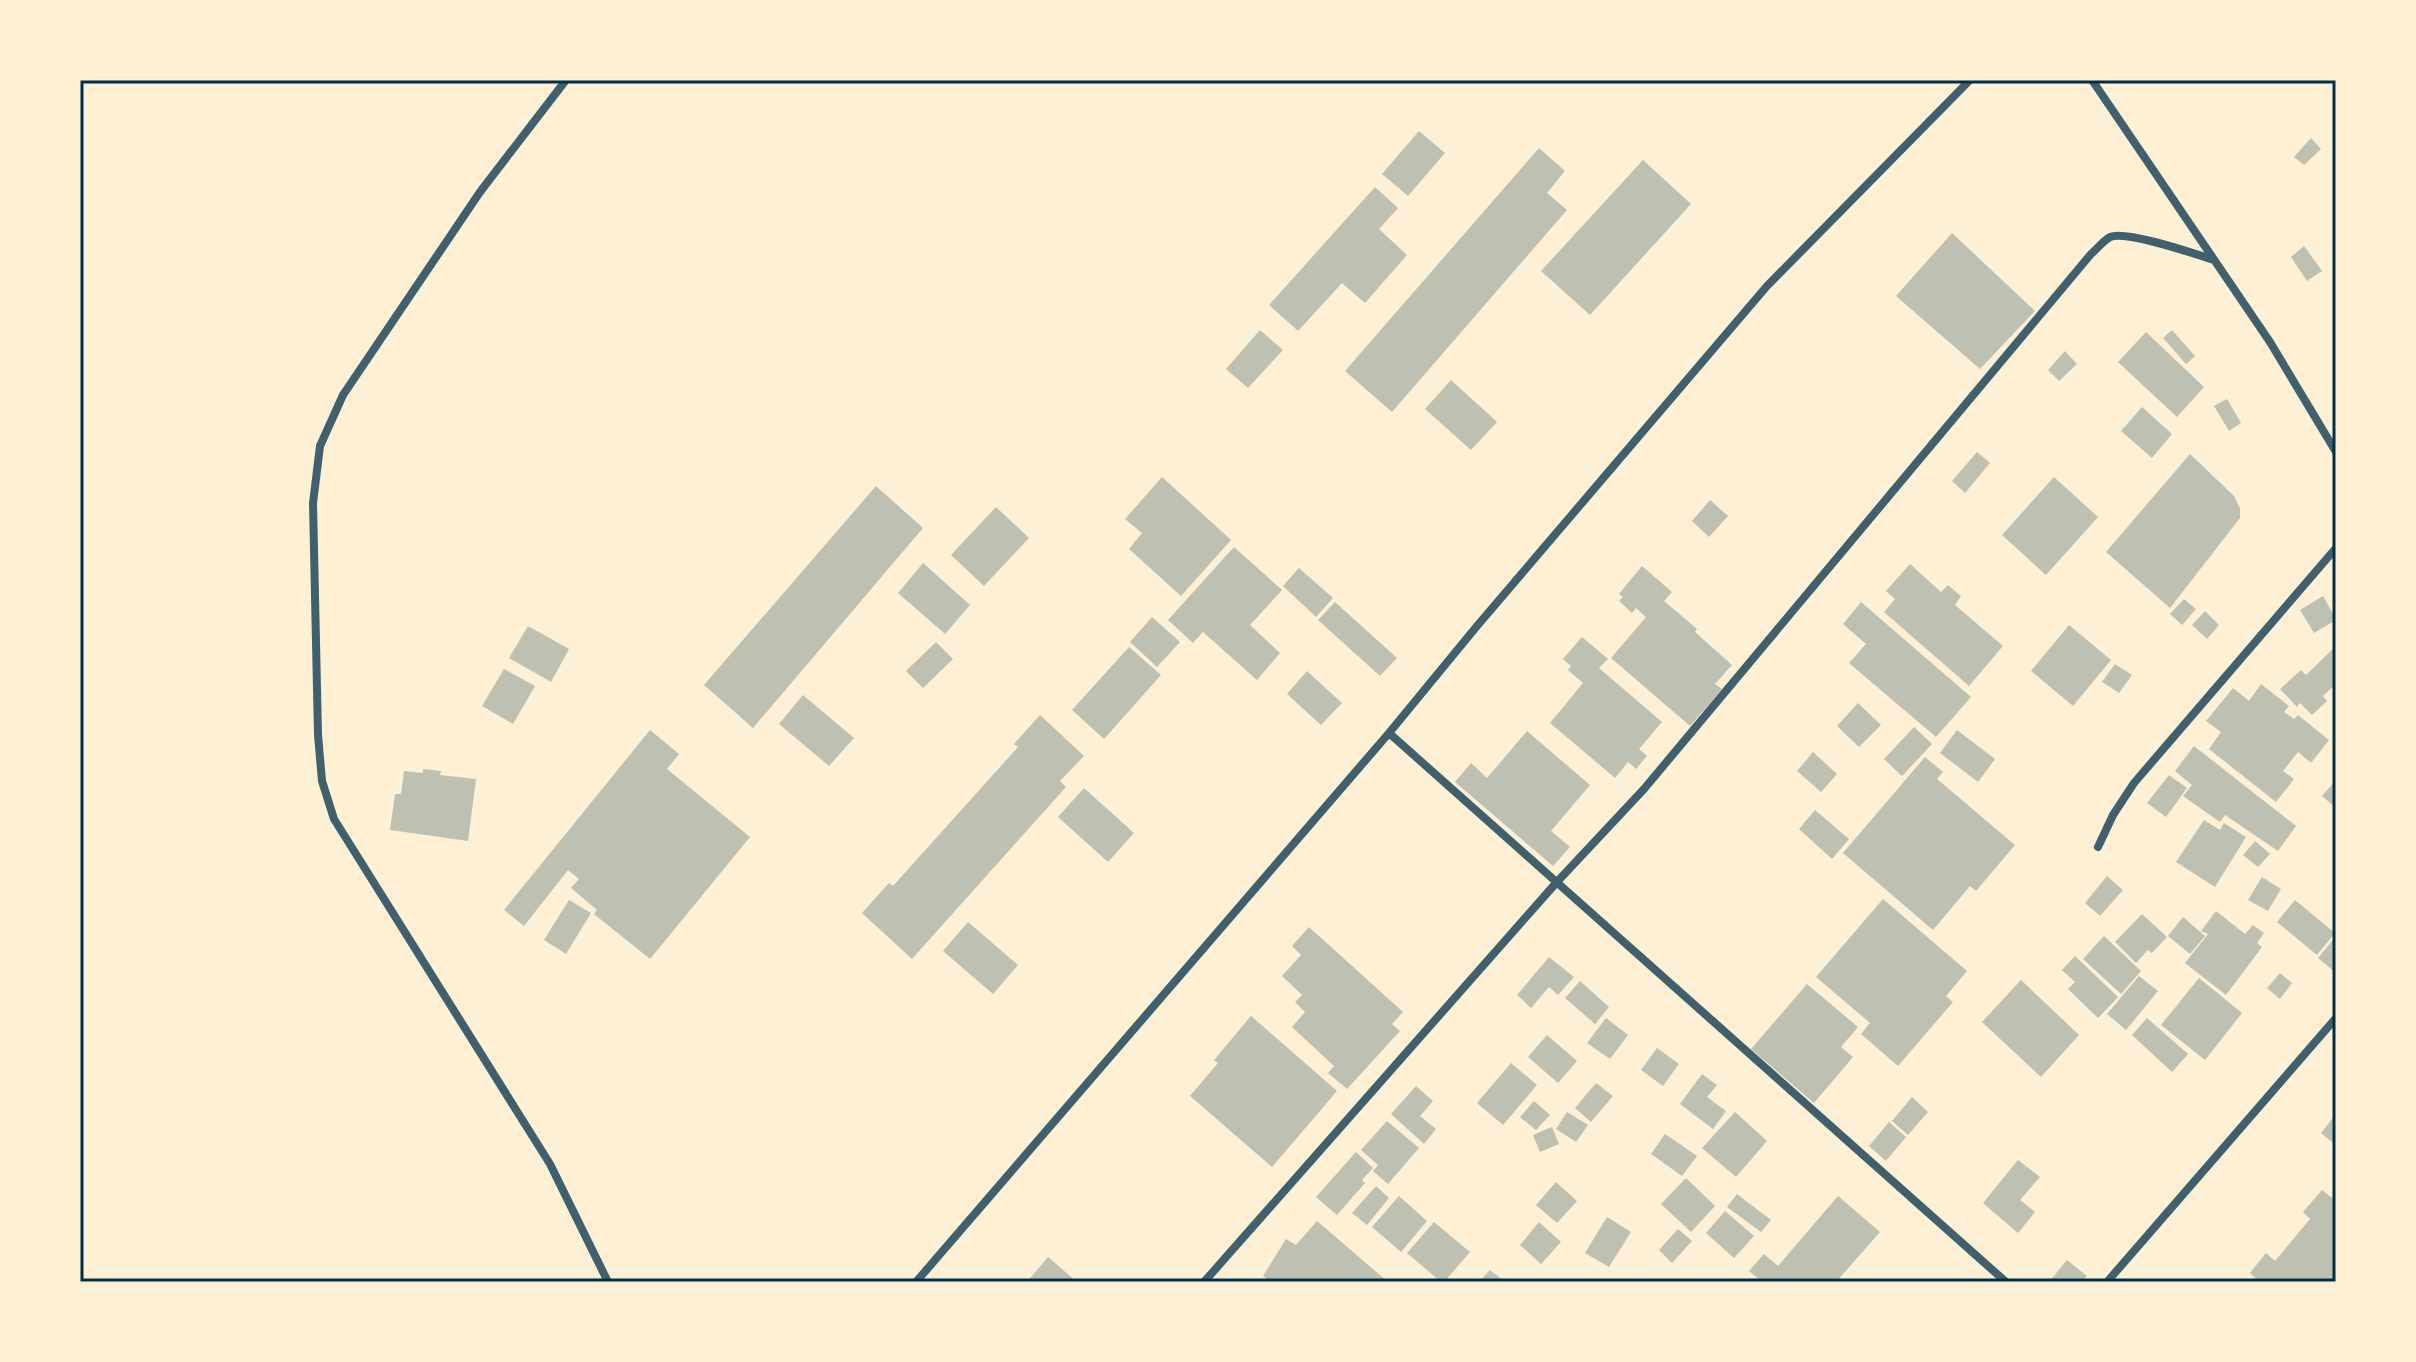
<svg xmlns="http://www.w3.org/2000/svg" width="2416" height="1362" viewBox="0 0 2416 1362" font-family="'Space Grotesk',sans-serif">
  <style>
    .building { fill: #bec0b2 }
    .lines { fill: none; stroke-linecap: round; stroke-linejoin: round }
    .minor { stroke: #3f606c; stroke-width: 8 }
    .neatline { fill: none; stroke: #003049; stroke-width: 3 }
  </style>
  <rect width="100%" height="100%" fill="#fdf0d5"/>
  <path class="building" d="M1419 131 1445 153 1408 196 1382 174Z
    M2311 138 2321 149 2304 165 2294 157Z
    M1539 148 1565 171 1547 193 1567 210 1392 412 1345 371Z
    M1643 160 1691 204 1590 315 1541 271Z
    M1375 187 1398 208 1379 229 1407 255 1365 303 1342 283 1298 331 1269 305Z
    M1952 233 2035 311 1980 369 1896 296Z
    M2304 246 2322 271 2307 281 2291 257Z
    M1260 330 1283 350 1248 388 1226 369Z
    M2172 330 2195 356 2186 364 2163 338Z
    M2146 332 2204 387 2177 417 2118 362Z
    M2065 351 2077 364 2059 381 2048 370Z
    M1451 380 1497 422 1471 450 1425 409Z
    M2227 399 2241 423 2229 431 2214 406Z
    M2142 407 2172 434 2152 458 2121 431Z
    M1977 452 1990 463 1965 493 1952 481Z
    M2190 454 2234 496 2240 508V518L2170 608 2106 552Z
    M1162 477 1231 540 1181 596 1129 549 1142 533 1125 519Z
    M2054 477 2098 517 2046 575 2002 535Z
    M876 486 923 528 753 728 704 685Z
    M1710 500 1728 516 1709 537 1692 521Z
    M996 507 1029 538 984 586 951 555Z
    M1234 547 1282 590 1250 625 1280 653 1257 680 1203 632 1193 643 1168 620Z
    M923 563 970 605 945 634 898 593Z
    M1910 564 1941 592 1948 585 1961 596 1955 605 2003 646 1969 686 1884 612 1895 599 1886 591Z
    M1642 566 1672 592 1664 601 1697 629 1695 632 1732 665 1715 684 1722 689 1690 726 1611 658 1646 617 1636 608 1632 613 1619 601 1623 597 1619 594Z
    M1299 568 1333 598 1316 617 1283 586Z
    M2323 596 2336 620 2314 633 2300 610Z
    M2184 599 2196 609 2182 625 2170 614Z
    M1335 602 1397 658 1380 676 1318 620Z
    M1861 602 1971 697 1936 737 1849 663 1866 644 1843 624Z
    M2205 611 2219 625 2207 639 2192 625Z
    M1152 617 1180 642 1157 667 1130 642Z
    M2069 625 2111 660 2073 706 2031 671Z
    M528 626 569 649 551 682 509 658Z
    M1582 637 1608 659 1599 668 1662 722 1639 749 1647 756 1636 769 1628 762 1615 778 1550 723 1583 683 1568 670 1571 666 1563 659Z
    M936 642 953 659 923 688 906 671Z
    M1129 647 1161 675 1104 739 1072 710Z
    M2334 648 2336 684 2323 696 2327 701 2312 715 2300 703 2297 707 2280 689 2301 670 2306 675Z
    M2115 664 2132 675 2119 693 2102 682Z
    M504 669 535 686 513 724 482 706Z
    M1307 671 1342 703 1321 725 1287 694Z
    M2261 684 2289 706 2284 712 2294 719 2298 715 2329 740 2311 763 2298 752 2283 771 2294 779 2276 802 2209 749 2221 732 2206 721 2233 688 2249 701Z
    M803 695 854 738 829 766 779 724Z
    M1858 703 1881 725 1859 747 1837 726Z
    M1040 715 1084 756 1060 781 1066 787 912 959 862 913 889 883 893 886 1018 747 1014 744Z
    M1914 727 1932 744 1902 776 1884 759Z
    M650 730 679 754 667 769 750 837 650 959 594 914 597 910 571 888 579 879 568 870 524 926 504 910Z
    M1957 730 1995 759 1978 782 1940 753Z
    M1527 731 1590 785 1551 831 1570 847 1553 866 1455 782 1471 763 1487 778Z
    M2194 746 2296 826 2278 851 2225 815 2220 822 2183 796 2192 785 2175 771Z
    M1813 752 1837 774 1821 792 1797 771Z
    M1925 757 1943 772 1937 779 2015 845 1976 891 1970 886 1933 930 1843 853Z
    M423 769 441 771 440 775 476 779 468 841 390 830 395 794H401L404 771 423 773Z
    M2169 775 2187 788 2166 817 2147 803Z
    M2336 780V808L2322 796Z
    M1084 788 1134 833 1108 862 1058 817Z
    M1815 810 1849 839 1832 859 1799 829Z
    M2204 820 2220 830 2224 823 2246 837 2215 887 2176 862Z
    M2255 841 2270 854 2258 867 2243 855Z
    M2107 876 2123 890 2100 916 2085 903Z
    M2262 877 2281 889 2268 911 2248 900Z
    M1883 899 1967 971 1946 996 1953 1002 1898 1066 1861 1034 1870 1023 1816 977Z
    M569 900 591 913 566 954 544 940Z
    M2295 900 2335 933 2317 955 2277 922Z
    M2216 911 2245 934 2253 925 2264 933 2257 943 2262 947 2226 995 2185 963 2208 934 2201 931Z
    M2142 914 2167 937 2152 953 2148 950 2136 963 2115 942Z
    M2183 917 2205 936 2190 954 2168 936Z
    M968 922 1018 965 993 994 943 951Z
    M1309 927 1403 1012 1392 1024 1400 1031 1347 1089 1328 1073 1334 1066 1292 1027 1305 1012 1295 1002 1302 995 1282 976 1301 955 1292 946Z
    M2104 936 2141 971 2121 994 2083 959Z
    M2336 936V973L2318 958Z
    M2075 956 2118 997 2098 1018 2068 989 2075 982 2062 970Z
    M1549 957 1574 977 1558 995 1549 987 1531 1008 1517 995Z
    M2280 973 2292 983 2280 999 2267 988Z
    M2139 976 2158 991 2126 1030 2107 1014Z
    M2199 978 2242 1013 2205 1060 2161 1025Z
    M2021 980 2079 1035 2041 1077 1982 1022Z
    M1580 981 1609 1007 1595 1024 1565 998Z
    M1807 984 1858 1027 1841 1047 1853 1057 1814 1103 1751 1049Z
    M1251 1016 1337 1091 1272 1167 1190 1096 1218 1063 1214 1060Z
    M1606 1018 1628 1035 1610 1059 1587 1043Z
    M2147 1018 2188 1054 2172 1072 2132 1035Z
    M1547 1035 1577 1061 1558 1083 1528 1057Z
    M1657 1048 1679 1064 1663 1086 1641 1070Z
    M1511 1063 1537 1085 1503 1125 1477 1103Z
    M1702 1074 1717 1085 1707 1097 1726 1111 1713 1129 1680 1104Z
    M1596 1083 1613 1096 1591 1122 1575 1108Z
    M1416 1086 1433 1101 1420 1116 1436 1129 1424 1144 1391 1114Z
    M1912 1097 1928 1112 1908 1135 1892 1121Z
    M1534 1101 1550 1115 1536 1130 1520 1117Z
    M1567 1112 1588 1125 1576 1142 1556 1129Z
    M1735 1112 1767 1141 1736 1177 1702 1148Z
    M2336 1114V1145L2321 1133Z
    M1387 1121 1419 1148 1388 1184 1373 1171 1378 1165 1361 1150Z
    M1889 1122 1906 1137 1886 1161 1869 1146Z
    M1552 1127 1559 1144 1540 1152 1533 1135Z
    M1665 1134 1697 1156 1682 1176 1651 1154Z
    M1356 1152 1373 1168 1362 1180 1365 1183 1337 1215 1316 1197Z
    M2018 1160 2040 1177 2020 1200 2035 1212 2018 1233 1983 1203Z
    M1686 1178 1715 1206 1691 1232 1661 1204Z
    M1556 1182 1577 1201 1557 1223 1536 1205Z
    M1376 1186 1389 1198 1367 1225 1352 1213Z
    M2322 1190 2336 1201V1282H2260L2250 1273 2266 1253 2275 1261 2310 1219 2303 1212Z
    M1737 1194 1771 1220 1761 1232 1727 1207Z
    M1399 1196 1427 1221 1401 1252 1372 1227Z
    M1838 1196 1880 1232 1836 1282H1762L1749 1271 1764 1254 1778 1266Z
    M1725 1211 1754 1236 1734 1258 1706 1233Z
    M1607 1217 1631 1232 1609 1267 1585 1253Z
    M1317 1221 1388 1282H1272L1263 1276 1286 1239 1296 1245Z
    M1434 1222 1470 1252 1444 1282H1441L1407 1253Z
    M1539 1222 1561 1242 1541 1264 1520 1245Z
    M1678 1229 1692 1241 1672 1263 1659 1250Z
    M1048 1257 1077 1282H1027Z
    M2067 1260 2087 1276 2082 1282H2049Z
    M1490 1270 1505 1282H1479Z"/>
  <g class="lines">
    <path class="minor" d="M566 80 480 192 343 395 320 446 313 503 318 735 322 781 334 819 550 1164 608 1282
      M2092 80 2270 342 2336 452
      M1389 733 2006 1282
      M2098 847 2113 815 2134 783 2336 548
      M916 1282 1389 733 1477 626 1767 286 1970 80
      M1204 1282 1556 883 1644 789 2091 254C2097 249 2103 241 2110 237 2126 230 2195 254 2214 260
      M2107 1282 2336 1018"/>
  </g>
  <rect width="2416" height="1362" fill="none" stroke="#fdf0d5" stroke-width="164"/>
  <rect x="82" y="82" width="2252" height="1198" class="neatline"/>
</svg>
